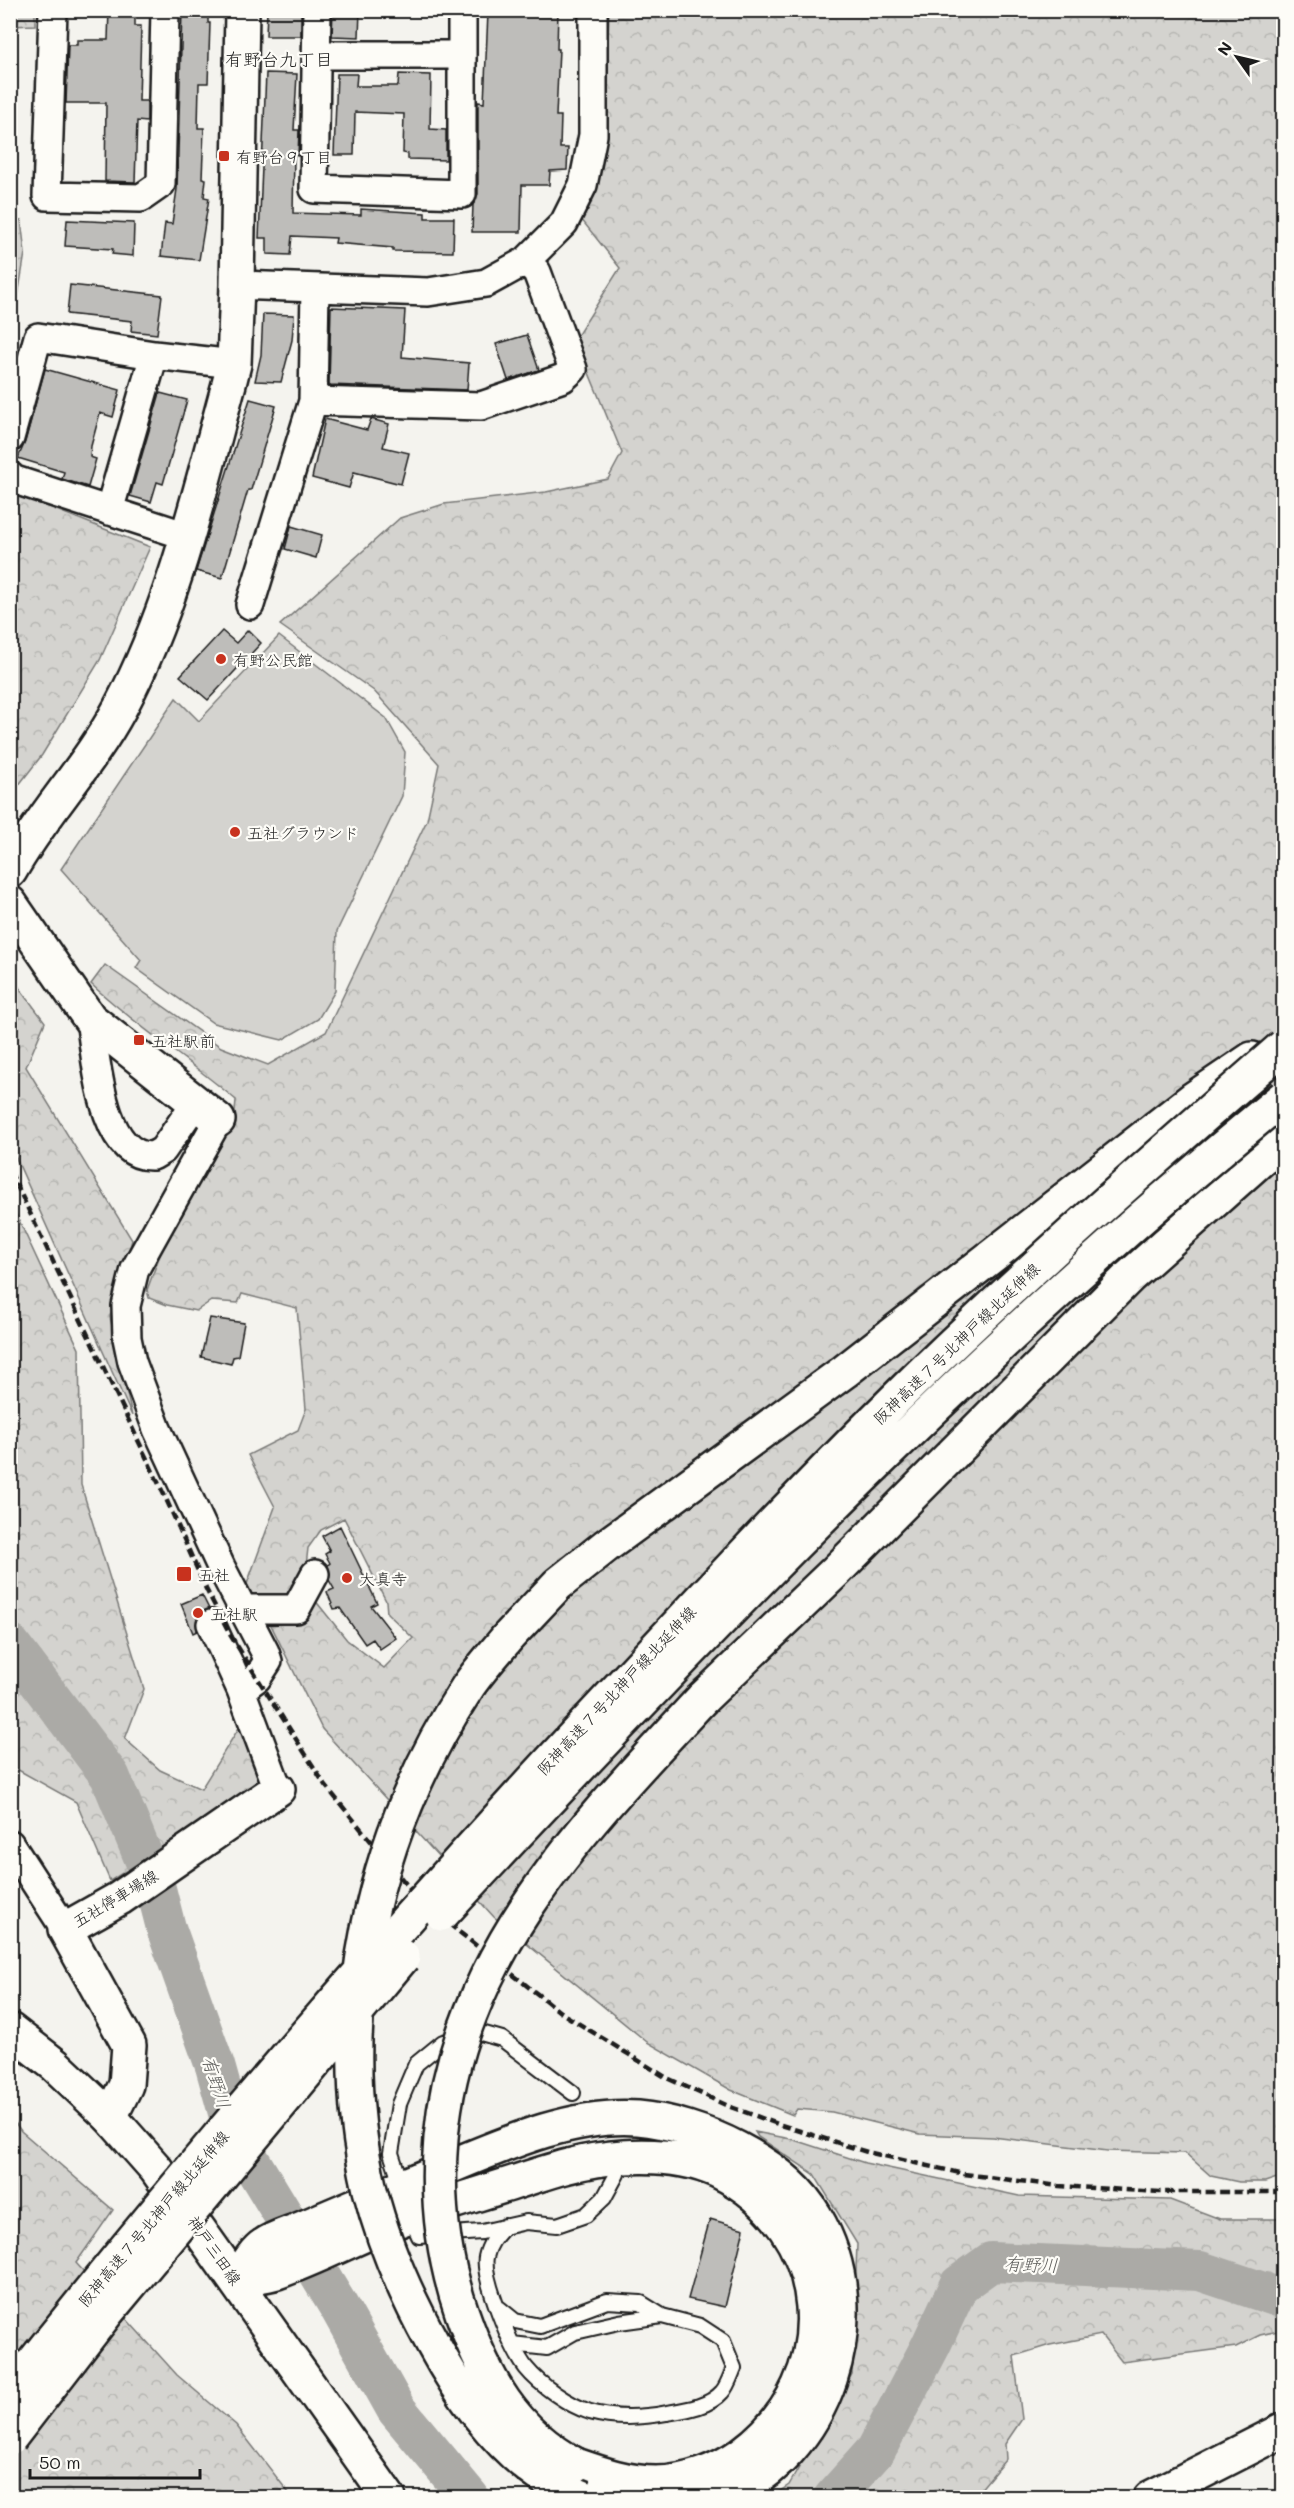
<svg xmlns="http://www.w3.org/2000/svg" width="1294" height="2508" viewBox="0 0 1294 2508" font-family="Mali,'Klee One',sans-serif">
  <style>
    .forest { fill: url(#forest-crowns); stroke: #787876; stroke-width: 1.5 }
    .garden { fill: #d4d3cf; stroke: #787876; stroke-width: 1.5 }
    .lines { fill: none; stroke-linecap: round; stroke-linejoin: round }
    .river { stroke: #abaaa6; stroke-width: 40 }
    .building { fill: #bebdba; stroke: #1c1c1c; stroke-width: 1.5 }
    .lane-casing { stroke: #1c1c1c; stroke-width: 18 }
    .street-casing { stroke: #1c1c1c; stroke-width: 32 }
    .secondary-casing { stroke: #1c1c1c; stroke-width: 38 }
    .primary-casing { stroke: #1c1c1c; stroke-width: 38 }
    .highway-casing { stroke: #1c1c1c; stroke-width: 38 }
    .lane { stroke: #fdfcf7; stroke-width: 14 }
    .street { stroke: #fdfcf7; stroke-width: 27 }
    .secondary { stroke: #fdfcf7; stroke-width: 33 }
    .primary { stroke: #fdfcf7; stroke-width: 33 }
    .highway { stroke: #fdfcf7; stroke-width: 33 }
    .rail { stroke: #1c1c1c; stroke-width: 4.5; stroke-dasharray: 9 4.5; stroke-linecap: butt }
    .highway-bridge-casing { stroke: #1c1c1c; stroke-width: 38; stroke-linecap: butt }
    .highway-bridge { stroke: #fdfcf7; stroke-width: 33 }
    .poi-dot { fill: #c8321e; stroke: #fdfcf7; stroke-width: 2 }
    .labels { text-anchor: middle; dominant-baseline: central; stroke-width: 4.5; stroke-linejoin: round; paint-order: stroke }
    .poi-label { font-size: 16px; fill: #1c1c1c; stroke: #fdfcf7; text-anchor: start }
    .street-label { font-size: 16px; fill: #1c1c1c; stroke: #fdfcf7 }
    .neighbourhood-label { font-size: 18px; fill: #1c1c1c; stroke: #fdfcf7 }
    .water-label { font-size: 18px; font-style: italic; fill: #5c5c5a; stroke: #fdfcf7 }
  </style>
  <defs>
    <pattern id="forest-crowns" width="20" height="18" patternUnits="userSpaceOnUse" patternTransform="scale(1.5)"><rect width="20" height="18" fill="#d4d3cf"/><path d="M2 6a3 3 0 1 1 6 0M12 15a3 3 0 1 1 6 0" fill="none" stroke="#b5b5b1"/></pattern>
  </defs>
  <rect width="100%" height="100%" fill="#f4f3ee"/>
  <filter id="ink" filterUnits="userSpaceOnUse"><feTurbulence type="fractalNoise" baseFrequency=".0167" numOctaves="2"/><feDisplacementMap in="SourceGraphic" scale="12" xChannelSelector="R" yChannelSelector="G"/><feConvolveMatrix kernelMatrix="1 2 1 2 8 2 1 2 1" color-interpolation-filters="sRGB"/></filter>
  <g filter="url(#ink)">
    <path class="forest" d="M11 10 35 11V25L11 26Z
      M609 11H1283V2176L1265 2182H1239L1211 2176 1185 2153 1108 2151 993 2137 920 2134 832 2112 797 2109 793 2115 731 2090 647 2042 494 1917 322 1729 271 1625 297 1619 314 1599 347 1640 384 1668 413 1638 387 1613 386 1601 344 1518 321 1530 308 1548 305 1575 291 1598 255 1601 247 1584 275 1507 248 1455 298 1430 306 1409 297 1308 242 1294 238 1303 211 1301 196 1311 167 1305 149 1298 147 1290 168 1233 234 1123 236 1100C189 1060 136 1026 91 984L105 965 221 1047 268 1065 326 1032 427 820 439 764 374 691 280 625 400 518 444 504 546 492 608 479 622 453 575 339 620 268 581 219 586 211 605 142Z
      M11 219 21 220 25 253 11 339Z
      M11 492 150 547 100 660 42 755 11 795Z
      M10 975 45 1022 26 1067 132 1240 110 1317 132 1416 11 1147Z
      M10 1201 79 1349 81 1485 144 1689 125 1739 160 1770 201 1789 240 1726 266 1782 110 1881 76 1802 11 1766Z
      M10 2116 21 2131 113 2210 76 2263 177 2375 236 2425 292 2497H11Z
      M755 2132 791 2139 865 2163 1019 2196 1170 2200 1220 2219H1283V2330L1260 2335 1236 2347 1122 2362 1101 2335 1050 2345 1014 2356 1022 2419 1005 2444 1006 2459 974 2497H771L789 2485 852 2374 857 2244 814 2174 758 2137Z
      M435 2481 488 2497H444Z"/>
    <path class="garden" d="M279 636 386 718 405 752 402 796 337 931 335 991 318 1019 282 1040 213 1023 136 968 141 960 61 869 176 698 199 721Z"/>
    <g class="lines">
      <path class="river" d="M10 1644 110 1776 155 1885 166 1928 215 2066 234 2134 339 2307 396 2409 470 2498
        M833 2498 876 2450 931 2345 959 2285 991 2262 1200 2271 1284 2299"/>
    </g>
    <path class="building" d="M109 10H135V26H141L139 101H147V122L137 121 135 182 105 181 106 103H66L68 45H77V40H108Z
      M182 10H208V23H210L208 83H199L198 128H204L202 178 206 179 204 197 209 198 199 260 161 256 165 223 172 224 177 189Z
      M267 10H301V36H266Z
      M333 10H360L359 37 332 36Z
      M532 10H558L557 49H559L556 116H561L560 148H568L567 170 550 171 549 185H522L521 232H472L473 204 478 194V102L484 103 488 13Z
      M266 73 297 74 294 130H299L298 156 294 155 293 213 361 215V209L425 213V218H454L453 252 393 251V248L335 243 336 238 292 236 290 255 267 254V238H259Z
      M337 74H357L356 86H398L399 74 431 75 430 129 446 130V160L408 159V154L403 153 404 114 355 112 354 155H334Z
      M67 220 134 223 133 256 112 254 113 249 65 246Z
      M70 285 162 295 157 334 131 331 132 321 67 314Z
      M331 307 405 310 402 357 469 363 467 390 329 385Z
      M263 314 294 315 292 340 281 382 255 381 261 355Z
      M527 335 539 370 508 380 496 344Z
      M45 369 120 390 113 417 100 413 91 446 90 457 96 459 88 487 62 479 64 472 18 458 25 442Z
      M160 393 187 400 163 484 157 482 151 502 130 496Z
      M250 399 276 406 251 490H248L222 578 196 571Z
      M325 419 367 430 371 419 389 424 383 447 409 453 401 484 354 472 349 488 312 478Z
      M291 526 322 535 316 558 285 549Z
      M248 630 261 643 208 700 180 676 222 631 236 643Z
      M210 1318 244 1323 238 1356 233 1357 231 1364 201 1357Z
      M340 1526 377 1603 371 1606 396 1638 380 1649 373 1639 365 1644 340 1608 334 1609 327 1592 334 1589 329 1580 328 1565 330 1563 325 1554 330 1551 322 1536Z
      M202 1595 209 1609 198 1615 197 1631 193 1633 181 1604Z
      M710 2219 744 2229 725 2307 688 2299Z"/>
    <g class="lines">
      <defs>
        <path id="lane" d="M402 2186 391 2153 399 2104 416 2064 443 2042 481 2033 502 2039 573 2093
          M410 2216 419 2236 482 2232 526 2222 557 2225 586 2215 604 2198 617 2174
          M505 2226C496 2236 489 2243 486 2257 482 2278 512 2350 526 2368 540 2385 568 2405 590 2412 615 2419 641 2418 667 2413 685 2410 709 2407 722 2392 727 2387 731 2375 734 2368L723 2341 700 2326 662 2316 619 2322 575 2332 547 2348 512 2344
          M499 2308 515 2321 540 2326 607 2301 641 2303 662 2316"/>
        <path id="street" d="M53 10 47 196 141 198 161 184 165 10
          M317 10 314 189 462 194V10
          M317 55H461
          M237 285 428 292 486 283 526 261 564 223 583 185 593 135V10
          M313 401 481 406 563 378 573 369 537 272 526 261
          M10 438 38 337 154 355 234 364
          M10 476 12 479 187 536
          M109 511 154 355
          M250 605 313 401 315 288
          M90 1019C96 1056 101 1159 153 1156L163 1150 196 1102
          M218 1120 135 1269 126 1306 127 1338 132 1362 157 1429 221 1567 265 1652 268 1661 257 1678 241 1690 278 1789
          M243 1609H296L315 1574
          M211 1624 241 1690
          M10 1844 65 1929"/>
        <path id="secondary" d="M10 871C42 814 89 766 120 708 174 606 199 494 229 384L234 364 237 285 242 10
          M10 903 90 1019 218 1120
          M110 2117 126 2085 129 2045 65 1929 120 1898 278 1789"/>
        <path id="primary" d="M10 2030 55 2065 110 2117 156 2169 389 2498
          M1150 2498 1284 2430"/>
        <path id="highway" d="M507 1638 558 1584 607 1545 845 1371 1193 1099 1252 1059
          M702 1699 836 1571 1129 1277 1284 1139
          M237 2280C250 2277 264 2276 277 2272 322 2256 365 2232 410 2216 444 2204 479 2194 513 2183 549 2171 585 2159 623 2157 655 2155 689 2157 718 2171 834 2228 847 2378 742 2454 718 2471 686 2483 656 2483 628 2483 602 2474 576 2465
          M237 2280C244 2270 253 2252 264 2245 275 2237 292 2233 305 2227 341 2211 378 2196 415 2181 481 2155 564 2112 638 2118 698 2123 784 2162 815 2216 874 2314 829 2457 719 2498"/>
      </defs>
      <use href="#lane" class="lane-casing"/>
      <use href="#street" class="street-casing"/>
      <use href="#secondary" class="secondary-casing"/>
      <use href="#primary" class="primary-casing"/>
      <use href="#highway" class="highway-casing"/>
      <use href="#lane" class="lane"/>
      <use href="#street" class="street"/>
      <use href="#secondary" class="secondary"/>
      <use href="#primary" class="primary"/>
      <use href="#highway" class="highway"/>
      <path class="rail" d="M10 1171 167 1501 206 1589 229 1633 325 1785 419 1900 560 2012 667 2078 728 2106 778 2124 867 2152 964 2174 1059 2186 1160 2192H1284"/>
      <defs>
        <path id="highway-bridge" d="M507 1638C494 1654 479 1670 467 1688 372 1834 330 2018 370 2190 383 2242 407 2297 433 2344 466 2405 516 2474 585 2498
          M442 1914C708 1627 980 1345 1284 1097
          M10 2392C204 2146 411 1909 626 1680 723 1576 821 1471 924 1371 1040 1259 1162 1153 1284 1046
          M10 2438 108 2311 403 1957
          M576 2465C513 2431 485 2379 462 2313 443 2258 436 2197 441 2138 457 1955 583 1827 702 1699"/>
      </defs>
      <use href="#highway-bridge" class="highway-bridge-casing"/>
      <use href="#highway-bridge" class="highway-bridge"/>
    </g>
  </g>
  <g class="poi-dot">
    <rect x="218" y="150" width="12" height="12" rx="3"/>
    <circle cx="221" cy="659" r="6"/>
    <circle cx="235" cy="832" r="6"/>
    <rect x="133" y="1034" width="12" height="12" rx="3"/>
    <rect x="176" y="1566" width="16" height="16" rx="3"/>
    <circle cx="347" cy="1578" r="6"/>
    <circle cx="198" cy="1613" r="6"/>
  </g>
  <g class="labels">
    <g class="poi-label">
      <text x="236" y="156">有野台９丁目</text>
      <text x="233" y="659">有野公民館</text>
      <text x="247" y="832">五社グラウンド</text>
      <text x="151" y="1040">五社駅前</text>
      <text x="198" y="1574">五社</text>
      <text x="359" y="1578">大真寺</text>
      <text x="210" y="1613">五社駅</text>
    </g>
    <g class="street-label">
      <text transform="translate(956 1343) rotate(-44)">阪神高速７号北神戸線北延伸線</text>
      <text transform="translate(616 1690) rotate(-47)">阪神高速７号北神戸線北延伸線</text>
      <text transform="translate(115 1898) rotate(-31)">五社停車場線</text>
      <text transform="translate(153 2218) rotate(-50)">阪神高速７号北神戸線北延伸線</text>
      <text transform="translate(215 2250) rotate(55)">神戸三田線</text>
    </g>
    <g class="neighbourhood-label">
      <text x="279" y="59">有野台九丁目</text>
    </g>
    <g class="water-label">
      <text transform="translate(217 2082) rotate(72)">有野川</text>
      <text transform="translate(1031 2264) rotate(2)">有野川</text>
    </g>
  </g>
  <rect width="1294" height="2508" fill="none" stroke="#fdfcf7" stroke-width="36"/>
  <rect x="18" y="18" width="1258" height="2472" fill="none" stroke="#1c1c1c" stroke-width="2" filter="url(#ink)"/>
  <g transform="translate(1237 57) rotate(304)" stroke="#fdfcf7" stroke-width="4.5" paint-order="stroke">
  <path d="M0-4.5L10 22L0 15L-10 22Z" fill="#1c1c1c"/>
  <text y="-9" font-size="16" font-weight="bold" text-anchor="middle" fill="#1c1c1c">N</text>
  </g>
  <path d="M30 2469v9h170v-9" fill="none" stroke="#1c1c1c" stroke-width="3"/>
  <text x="39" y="2469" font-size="18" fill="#1c1c1c" stroke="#fdfcf7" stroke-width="4.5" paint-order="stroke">50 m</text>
</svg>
